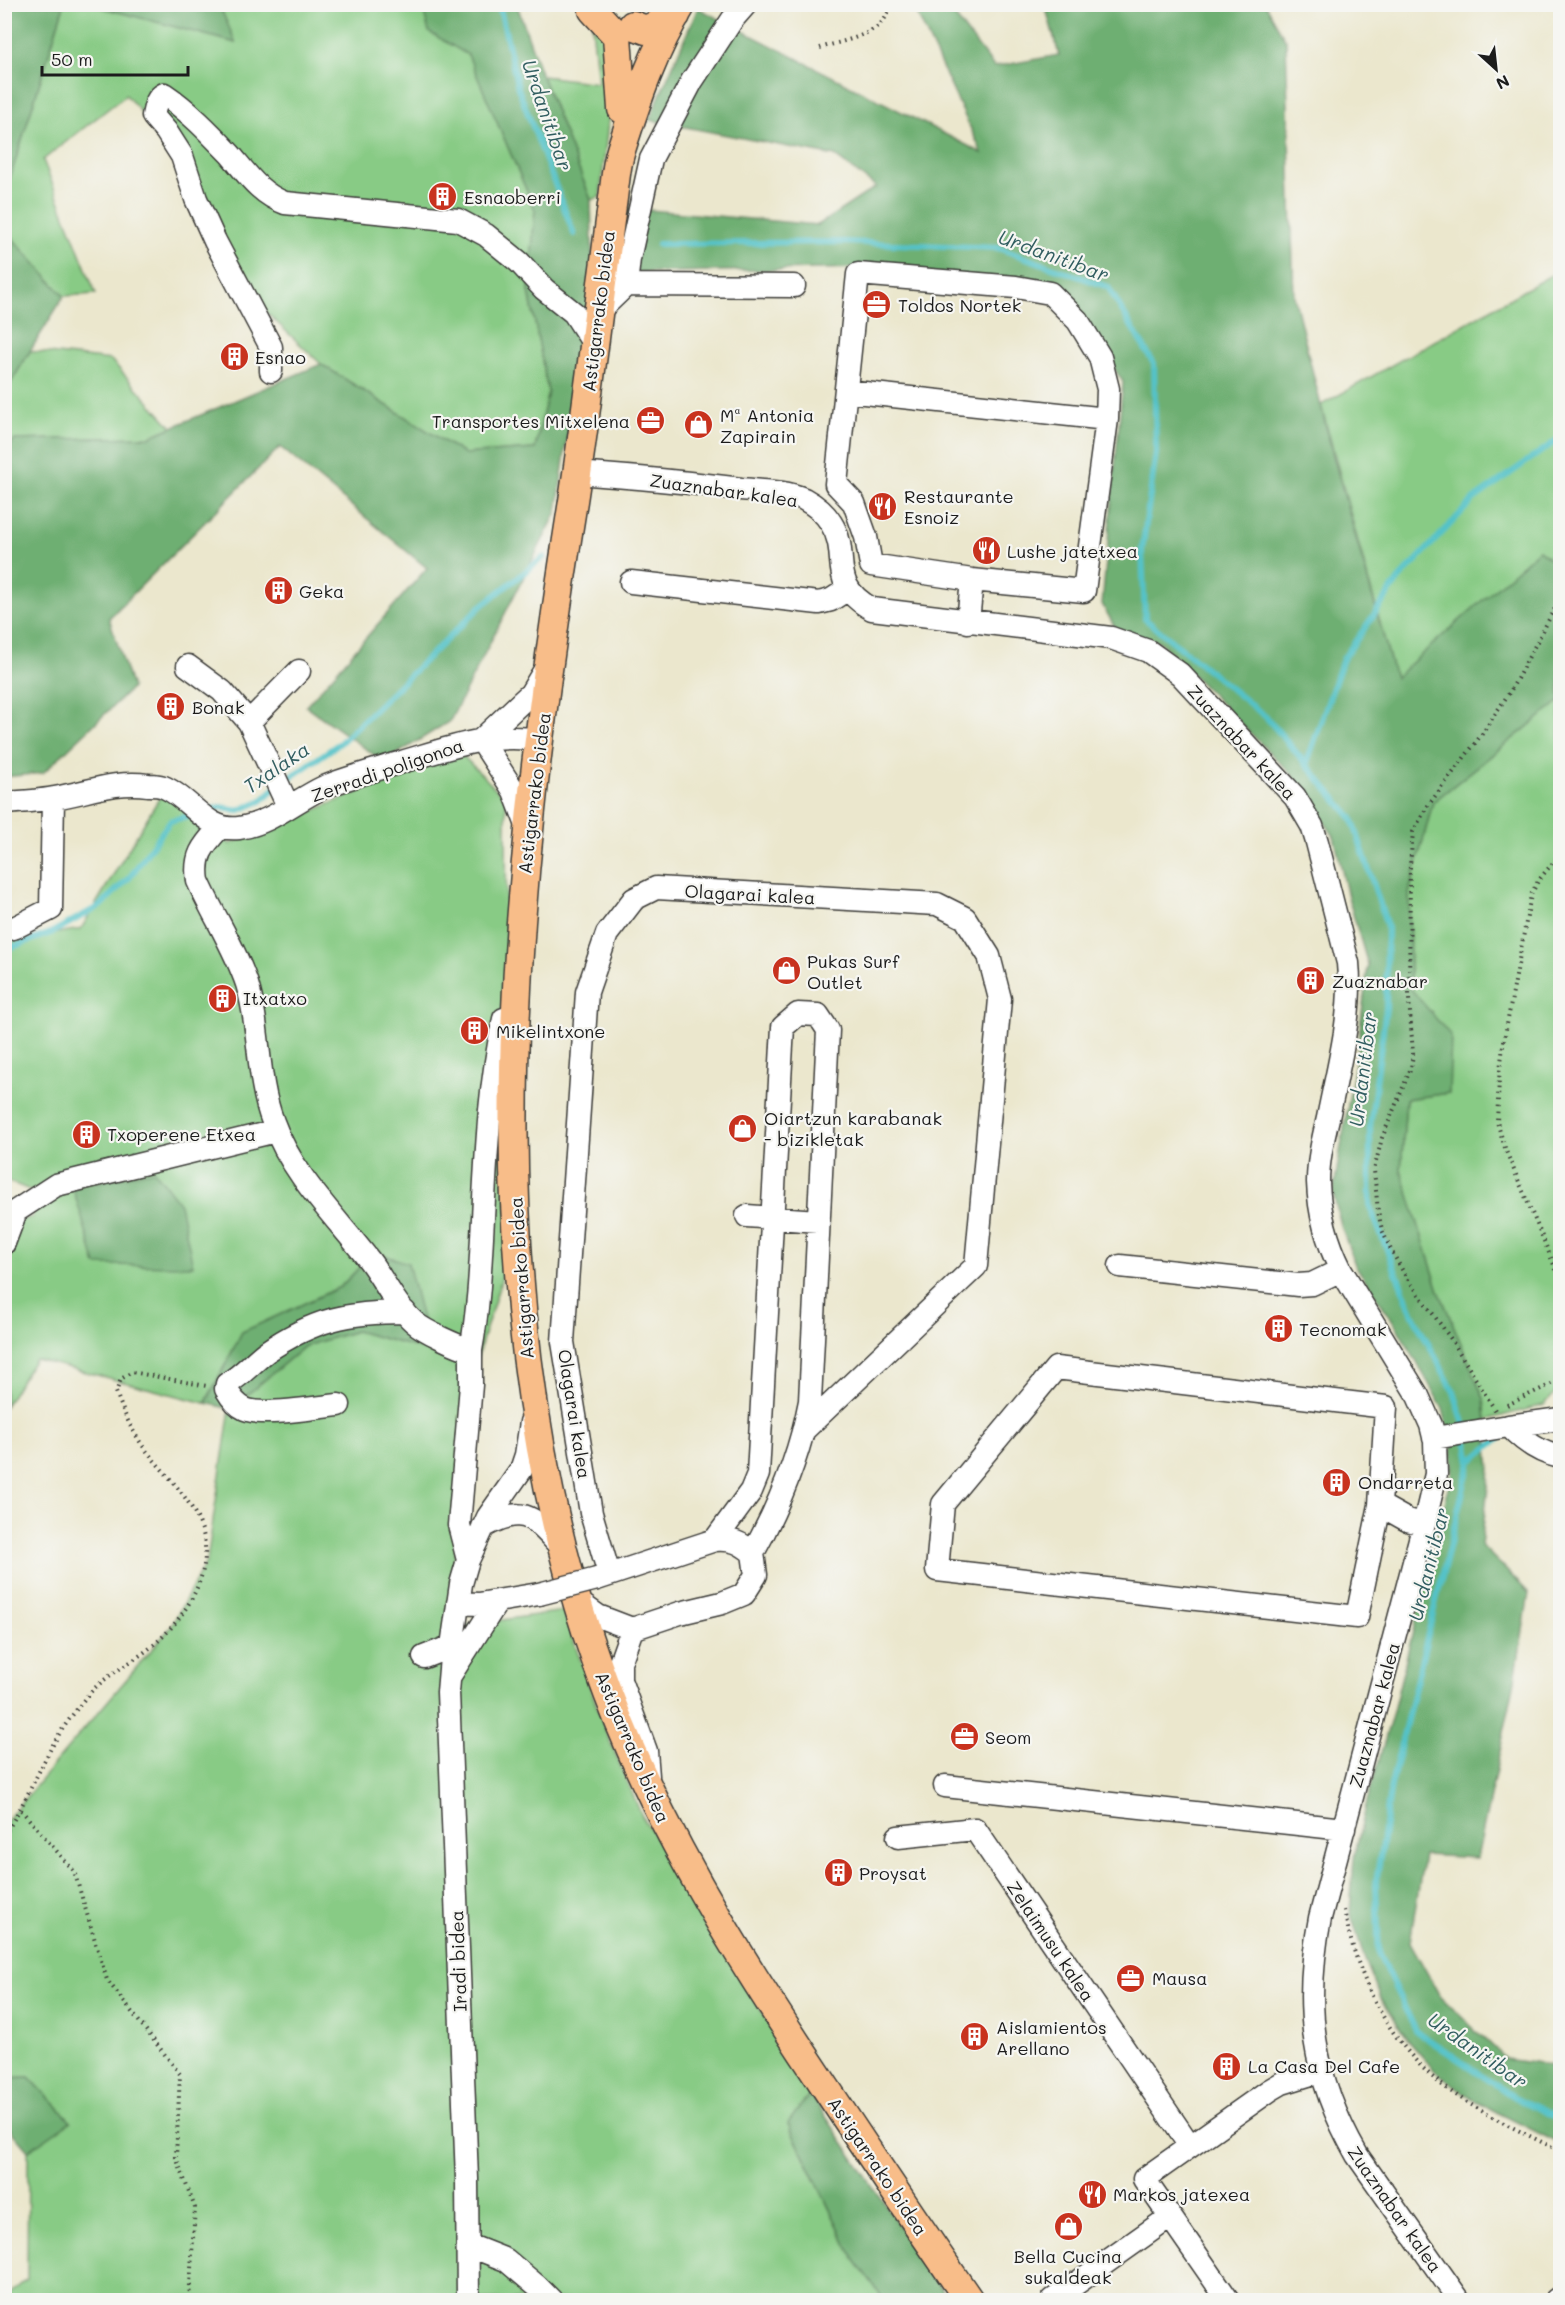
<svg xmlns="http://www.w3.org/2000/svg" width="1565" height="2305" viewBox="0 0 1565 2305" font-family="Mali,sans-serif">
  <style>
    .green { fill: #88cb85; stroke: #527450; stroke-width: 1.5 }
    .forest { fill: #6eaf72; stroke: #456647; stroke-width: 1.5 }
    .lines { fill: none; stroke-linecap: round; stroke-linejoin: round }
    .stream { stroke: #54c2c8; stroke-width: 6 }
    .minor-casing { stroke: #3b3a37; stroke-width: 25 }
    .major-casing { stroke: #3b3a37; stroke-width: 31 }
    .path { stroke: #3b3a37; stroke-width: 4; stroke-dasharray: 1.5 4.5; stroke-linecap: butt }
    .minor { stroke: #fff; stroke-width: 22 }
    .major { stroke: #f8bd89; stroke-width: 28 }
    .minor-bridge-casing { stroke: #3b3a37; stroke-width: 25; stroke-linecap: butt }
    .minor-bridge { stroke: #fff; stroke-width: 22 }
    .labels { text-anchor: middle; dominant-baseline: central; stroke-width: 4.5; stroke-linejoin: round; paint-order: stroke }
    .poi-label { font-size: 18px; fill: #1c1c1c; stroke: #f6f6f2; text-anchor: start }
    .street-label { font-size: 18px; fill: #1c1c1c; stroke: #f6f6f2 }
    .water-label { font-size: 20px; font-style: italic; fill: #325e61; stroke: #f6f6f2 }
  </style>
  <rect width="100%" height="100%" fill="#f6f6f2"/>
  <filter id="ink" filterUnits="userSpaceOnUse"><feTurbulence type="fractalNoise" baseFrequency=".0167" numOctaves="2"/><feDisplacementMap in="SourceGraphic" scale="12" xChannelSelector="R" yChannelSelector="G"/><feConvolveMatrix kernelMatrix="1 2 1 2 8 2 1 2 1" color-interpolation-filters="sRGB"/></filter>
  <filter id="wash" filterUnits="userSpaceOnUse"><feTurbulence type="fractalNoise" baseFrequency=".008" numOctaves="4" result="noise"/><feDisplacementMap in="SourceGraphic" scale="24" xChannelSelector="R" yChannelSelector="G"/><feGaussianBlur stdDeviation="1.35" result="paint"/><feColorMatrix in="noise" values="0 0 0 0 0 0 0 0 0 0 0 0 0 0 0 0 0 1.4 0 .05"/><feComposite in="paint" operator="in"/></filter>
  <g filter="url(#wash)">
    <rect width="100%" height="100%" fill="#ebe7cd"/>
    <path class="green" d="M64 5H92L235 42 219 5H422L430 32 468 54 535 210 529 291 548 392 535 449 464 454 321 364 237 285 164 139 126 95 43 160 96 294 64 296 5 230V194Z
      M592 26 608 38 614 67 600 197 591 200 542 76 598 83Z
      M1560 270V568L1539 550 1395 678 1321 405Z
      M30 351 111 360 172 427 149 437 15 440 5 454V392Z
      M1560 701V1388L1544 1405 1486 1420 1484 1399 1439 1291 1401 1170 1406 1099 1449 1093 1450 1036 1410 988 1409 893 1433 802Z
      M459 752 506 799 508 1258 475 1364 447 1628 563 1611 606 1732 642 1816 691 1892 810 2093 788 2124 854 2259 884 2300H5V2298L27 2279 28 2151 71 2121 29 2077 5 2078V1822L170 1628 207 1560 230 1409 305 1346 356 1331 429 1351 375 1252 340 1287 242 1332 205 1403 35 1359 5 1406V1224L33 1217 32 1191 5 1180V942L81 929 167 785 230 844Z"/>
    <path class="forest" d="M5 4 64 5 5 194 4 5Z
      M92 5H219L236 43Z
      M422 5H517L542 76 591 200 593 282 565 452 557 512 450 721 384 762 306 706 427 568 280 447 109 618 132 688 43 773 5 777 4 454 14 440 149 437 321 364 464 454 535 449 548 392 529 291 535 210 468 55 429 32Z
      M913 5H946L994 67 1059 55 1045 5H1266L1286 41 1294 296 1333 455 1395 678 1539 550 1560 568V701L1433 802 1409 893 1410 988 1451 1036 1449 1093 1406 1099 1401 1170 1439 1291 1484 1399 1490 1470 1481 1545 1529 1593 1514 1686 1477 1858 1424 1855 1410 1942 1440 1996 1505 2059 1560 2067V2144L1477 2102 1434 2070 1407 2039 1381 1999 1365 1960 1350 1912 1354 1857 1367 1801 1391 1719 1452 1475V1446L1443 1409 1395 1324 1355 1265 1341 1226 1333 1193 1357 1052 1368 965 1348 897 1334 836 1291 774 1160 642 1116 629 1102 604 1123 382 1063 289 868 268 618 273 628 208 818 225 876 187 835 156 649 120 698 8 982 153Z
      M5 230 64 296 5 392Z
      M154 1170 180 1204 193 1266 96 1265 73 1188Z
      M375 1252 408 1263 430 1351 356 1331 305 1346 230 1409 206 1403 242 1332 340 1287Z
      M29 2077 71 2121 28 2151 5 2124 4 2078Z
      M810 2093 949 2300H884L854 2259 788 2123Z"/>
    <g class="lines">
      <path class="stream" d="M499 4 518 88 574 234
        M658 244 843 242 998 248 1108 287 1154 364 1156 453 1142 551 1145 619 1266 717 1352 818 1387 926 1386 1008 1370 1127V1207L1413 1315 1454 1392 1465 1427
        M1306 765 1343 659 1399 579 1474 499 1560 438
        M282 783 340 743 481 606 544 557
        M205 811 222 807 237 811 261 801 274 789
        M4 950 51 933 100 906 130 877 170 821 192 815
        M1466 1437 1470 1462 1391 1785 1376 1883 1379 1955 1416 2031 1514 2097 1560 2119
        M1470 1462 1503 1435"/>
    </g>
  </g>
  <g filter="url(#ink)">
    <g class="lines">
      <defs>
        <path id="minor" d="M858 274 1016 287 1050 293 1078 321 1100 357 1108 389 1107 419 1084 591 972 580 871 565 866 537 854 503 836 484Z
          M626 285 794 286
          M599 311 626 285 629 259 651 159 692 81 732 20 746 4
          M271 371V347L215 241 196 199 182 156 166 131 153 116C155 107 156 98 164 94 188 110 210 133 230 154 247 174 260 194 285 203L458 220 486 235 519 262 544 289 574 313 594 344
          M846 391 1107 419
          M577 473C632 477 686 482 741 489 761 491 786 491 804 499 815 505 825 513 831 523 852 556 825 583 872 609L1111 638 1148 651 1180 674 1295 797 1312 826 1317 842 1348 963C1353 1015 1338 1067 1328 1118 1323 1139 1318 1160 1318 1182 1319 1213 1327 1242 1341 1270L1418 1396 1431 1425 1435 1441 1436 1474 1424 1524 1320 1918C1303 2006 1312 2077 1357 2155L1459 2300
          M631 582 819 603 831 600 848 589
          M968 622 972 580
          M188 666 222 691 249 722 288 806
          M249 722 299 671
          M481 740 531 693 546 668
          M481 740 514 791 528 828
          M4 803C21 802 38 801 54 798 86 793 115 780 148 785 154 785 161 785 166 788 192 800 207 832 239 828 270 824 296 800 324 787 349 777 376 770 402 762 449 748 489 732 539 740
          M220 827C203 846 194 855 198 881 213 915 235 948 247 984 261 1029 256 1078 273 1122 292 1175 335 1216 369 1260 384 1280 395 1305 414 1322 424 1331 457 1346 471 1350V1385L459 1525 468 1560
          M4 930 16 927 51 909 53 799
          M747 1216 818 1221
          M4 1243 16 1211 56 1185 276 1131
          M1120 1266 1298 1285 1312 1284 1341 1270
          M471 1350C478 1312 480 1275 482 1237 486 1164 488 1089 504 1019L516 1016
          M339 1405C317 1407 263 1417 245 1409 236 1405 230 1396 226 1389L227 1384C242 1375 253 1362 266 1352 314 1319 349 1312 405 1312
          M1509 1426 1560 1419
          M1434 1438 1509 1426C1523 1441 1541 1453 1560 1457
          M1380 1505 1357 1617 937 1570 943 1504 1056 1368 1386 1407 1380 1505 1407 1520 1424 1524
          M483 1527C526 1503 533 1518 563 1549
          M715 1540 751 1491 758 1474 783 1027 798 1014 818 1015 828 1030 810 1401C800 1453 779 1506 753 1553
          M609 1574 591 1513 563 1342 587 992 607 934 634 899 656 888 937 904 965 918 989 956 1000 999 976 1266 805 1429
          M577 1601 598 1616 632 1629 680 1613 722 1603 744 1594 756 1575 753 1553C740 1542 732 1539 715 1540L597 1579
          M458 1603 479 1604 539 1594
          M632 1629 620 1663V1680L646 1751 648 1776
          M424 1657 452 1646
          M451 1674 497 1602
          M945 1786 1344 1829
          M898 1837 975 1829 1190 2146
          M468 2245 506 2260 538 2287 551 2300
          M468 2300 467 2179 448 1692 452 1646 461 1584 468 1560 488 1517 521 1470 526 1455 531 1422
          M1053 2300 1170 2217
          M1228 2300 1144 2179 1270 2090 1282 2083 1321 2071
          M1556 2300 1560 2297"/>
        <path id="major" d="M682 4C654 50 637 99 621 150 616 165 615 183 613 198 609 226 606 255 602 283 593 355 584 428 573 501 508 911 460 1358 631 1750 684 1871 753 1979 826 2088 873 2159 921 2230 969 2300
          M593 10 617 36 622 109
          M633 25 646 30 676 15"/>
      </defs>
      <use href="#minor" class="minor-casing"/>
      <use href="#major" class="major-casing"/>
      <path class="path" d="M820 48C844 40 887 35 890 4
        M1560 854 1538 881 1531 895 1503 1046 1499 1079 1497 1122 1506 1151 1560 1279
        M1507 1405 1560 1380
        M1495 1410 1451 1339 1405 1275 1391 1250 1382 1230 1378 1211 1374 1170 1382 1138 1411 1068 1413 1054 1409 999 1410 865 1413 832 1427 807 1482 734 1511 690 1560 599
        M21 1810 74 1871 107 1980 180 2074 176 2157 195 2208 189 2300
        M4 1835C24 1806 37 1773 54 1743 61 1730 71 1717 80 1705 101 1675 130 1666 157 1642 186 1616 215 1571 202 1530 191 1497 166 1476 145 1449 132 1431 123 1412 116 1392L121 1379 132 1372 207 1386
        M1344 1910C1358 1983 1394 2055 1459 2097 1491 2118 1526 2134 1560 2151"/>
      <use href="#minor" class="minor"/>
      <use href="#major" class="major"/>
      <defs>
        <path id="minor-bridge" d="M539 1594 597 1579"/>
      </defs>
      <use href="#minor-bridge" class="minor-bridge-casing"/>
      <use href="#minor-bridge" class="minor-bridge"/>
    </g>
  </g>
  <defs>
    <symbol id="building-disc" viewBox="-11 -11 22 22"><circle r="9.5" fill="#c8321e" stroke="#f6f6f2"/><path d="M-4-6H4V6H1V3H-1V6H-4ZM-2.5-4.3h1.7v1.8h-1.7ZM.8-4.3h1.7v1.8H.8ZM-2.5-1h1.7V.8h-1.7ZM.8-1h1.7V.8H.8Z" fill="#fff"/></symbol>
    <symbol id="office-disc" viewBox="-11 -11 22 22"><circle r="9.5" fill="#c8321e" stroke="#f6f6f2"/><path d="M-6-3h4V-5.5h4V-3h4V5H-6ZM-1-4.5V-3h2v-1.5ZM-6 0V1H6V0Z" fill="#fff"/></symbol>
    <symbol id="shop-disc" viewBox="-11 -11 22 22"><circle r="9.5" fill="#c8321e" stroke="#f6f6f2"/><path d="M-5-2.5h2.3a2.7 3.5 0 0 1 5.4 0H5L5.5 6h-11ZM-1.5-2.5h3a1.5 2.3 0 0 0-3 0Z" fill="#fff"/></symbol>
    <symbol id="restaurant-disc" viewBox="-11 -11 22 22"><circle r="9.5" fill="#c8321e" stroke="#f6f6f2"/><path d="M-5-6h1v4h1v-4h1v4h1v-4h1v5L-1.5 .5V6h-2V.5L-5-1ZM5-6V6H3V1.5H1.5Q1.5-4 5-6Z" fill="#fff"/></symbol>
  </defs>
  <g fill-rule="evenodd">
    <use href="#building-disc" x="426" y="180" width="33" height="33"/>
    <use href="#office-disc" x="860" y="288" width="33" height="33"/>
    <use href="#building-disc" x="218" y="340" width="33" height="33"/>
    <use href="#office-disc" x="634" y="404" width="33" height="33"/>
    <use href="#shop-disc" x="682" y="408" width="33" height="33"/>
    <use href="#restaurant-disc" x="866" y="490" width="33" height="33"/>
    <use href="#restaurant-disc" x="970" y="534" width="33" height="33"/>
    <use href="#building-disc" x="262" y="574" width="33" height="33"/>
    <use href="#building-disc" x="154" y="690" width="33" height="33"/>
    <use href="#shop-disc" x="770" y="954" width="33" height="33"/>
    <use href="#building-disc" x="1294" y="964" width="33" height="33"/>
    <use href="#building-disc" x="206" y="982" width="33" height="33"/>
    <use href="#building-disc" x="458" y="1014" width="33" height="33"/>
    <use href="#shop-disc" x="726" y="1112" width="33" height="33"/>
    <use href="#building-disc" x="70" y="1118" width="33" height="33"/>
    <use href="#building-disc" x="1262" y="1312" width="33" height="33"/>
    <use href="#building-disc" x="1320" y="1466" width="33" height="33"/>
    <use href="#office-disc" x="948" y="1720" width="33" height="33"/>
    <use href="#building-disc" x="822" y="1856" width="33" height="33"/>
    <use href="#office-disc" x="1114" y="1962" width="33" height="33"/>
    <use href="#building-disc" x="958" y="2020" width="33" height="33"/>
    <use href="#building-disc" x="1210" y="2050" width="33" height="33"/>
    <use href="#restaurant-disc" x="1076" y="2178" width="33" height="33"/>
    <use href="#shop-disc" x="1052" y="2210" width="33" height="33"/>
  </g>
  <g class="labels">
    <g class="poi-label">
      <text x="464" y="197">Esnaoberri</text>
      <text x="898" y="305">Toldos Nortek</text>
      <text x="255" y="357">Esnao</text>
      <text x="720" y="415">Mª Antonia<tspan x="720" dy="21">Zapirain</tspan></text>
      <text x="630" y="421" text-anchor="end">Transportes Mitxelena</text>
      <text x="904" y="496">Restaurante<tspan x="904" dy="21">Esnoiz</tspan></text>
      <text x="1007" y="551">Lushe jatetxea</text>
      <text x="299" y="591">Geka</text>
      <text x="192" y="707">Bonak</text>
      <text x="807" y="961">Pukas Surf<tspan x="807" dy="21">Outlet</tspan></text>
      <text x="1332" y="981">Zuaznabar</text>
      <text x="243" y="998">Itxatxo</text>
      <text x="496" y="1031">Mikelintxone</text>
      <text x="764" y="1118">Oiartzun karabanak<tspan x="764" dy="21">- bizikletak</tspan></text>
      <text x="107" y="1134">Txoperene Etxea</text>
      <text x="1299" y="1329">Tecnomak</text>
      <text x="1358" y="1482">Ondarreta</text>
      <text x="985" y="1737">Seom</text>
      <text x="859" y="1873">Proysat</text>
      <text x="1152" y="1978">Mausa</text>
      <text x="996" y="2027">Aislamientos<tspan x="996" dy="21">Arellano</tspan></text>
      <text x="1248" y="2066">La Casa Del Cafe</text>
      <text x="1113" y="2194">Markos jatexea</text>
      <text x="1068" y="2256" text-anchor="middle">Bella Cucina<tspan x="1068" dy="21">sukaldeak</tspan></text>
    </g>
    <g class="street-label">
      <text transform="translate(598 311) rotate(-83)">Astigarrako bidea</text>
      <text transform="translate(724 490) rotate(8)">Zuaznabar kalea</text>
      <text transform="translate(1242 742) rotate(47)">Zuaznabar kalea</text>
      <text transform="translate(387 770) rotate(-19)">Zerradi poligonoa</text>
      <text transform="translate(534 793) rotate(-83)">Astigarrako bidea</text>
      <text transform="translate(750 894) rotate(3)">Olagarai kalea</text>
      <text transform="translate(521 1278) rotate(-94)">Astigarrako bidea</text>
      <text transform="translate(575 1414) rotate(81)">Olagarai kalea</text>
      <text transform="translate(1374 1715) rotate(-75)">Zuaznabar kalea</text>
      <text transform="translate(633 1747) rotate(67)">Astigarrako bidea</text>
      <text transform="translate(1051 1941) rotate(56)">Zelaimusu kalea</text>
      <text transform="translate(458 1961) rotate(-92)">Iradi bidea</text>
      <text transform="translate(878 2166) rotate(56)">Astigarrako bidea</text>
      <text transform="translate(1395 2209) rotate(55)">Zuaznabar kalea</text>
    </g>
    <g class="water-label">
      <text transform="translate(548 115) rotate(71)">Urdanitibar</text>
      <text transform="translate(1054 255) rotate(20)">Urdanitibar</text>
      <text transform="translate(276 767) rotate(-34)">Txalaka</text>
      <text transform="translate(1362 1069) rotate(-83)">Urdanitibar</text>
      <text transform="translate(1428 1564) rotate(-76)">Urdanitibar</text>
      <text transform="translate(1478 2050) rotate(35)">Urdanitibar</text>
    </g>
  </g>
  <rect width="1565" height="2305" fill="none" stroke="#f6f6f2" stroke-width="24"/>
  <g transform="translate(1496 69) rotate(153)" stroke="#f6f6f2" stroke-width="4.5" paint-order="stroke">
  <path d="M0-4.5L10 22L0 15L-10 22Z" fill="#1c1c1c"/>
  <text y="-9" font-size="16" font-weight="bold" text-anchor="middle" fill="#1c1c1c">N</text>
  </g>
  <path d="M42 66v9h146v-9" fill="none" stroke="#1c1c1c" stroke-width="3"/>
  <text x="51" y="66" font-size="18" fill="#1c1c1c" stroke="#f6f6f2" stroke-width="4.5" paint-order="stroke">50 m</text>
</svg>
